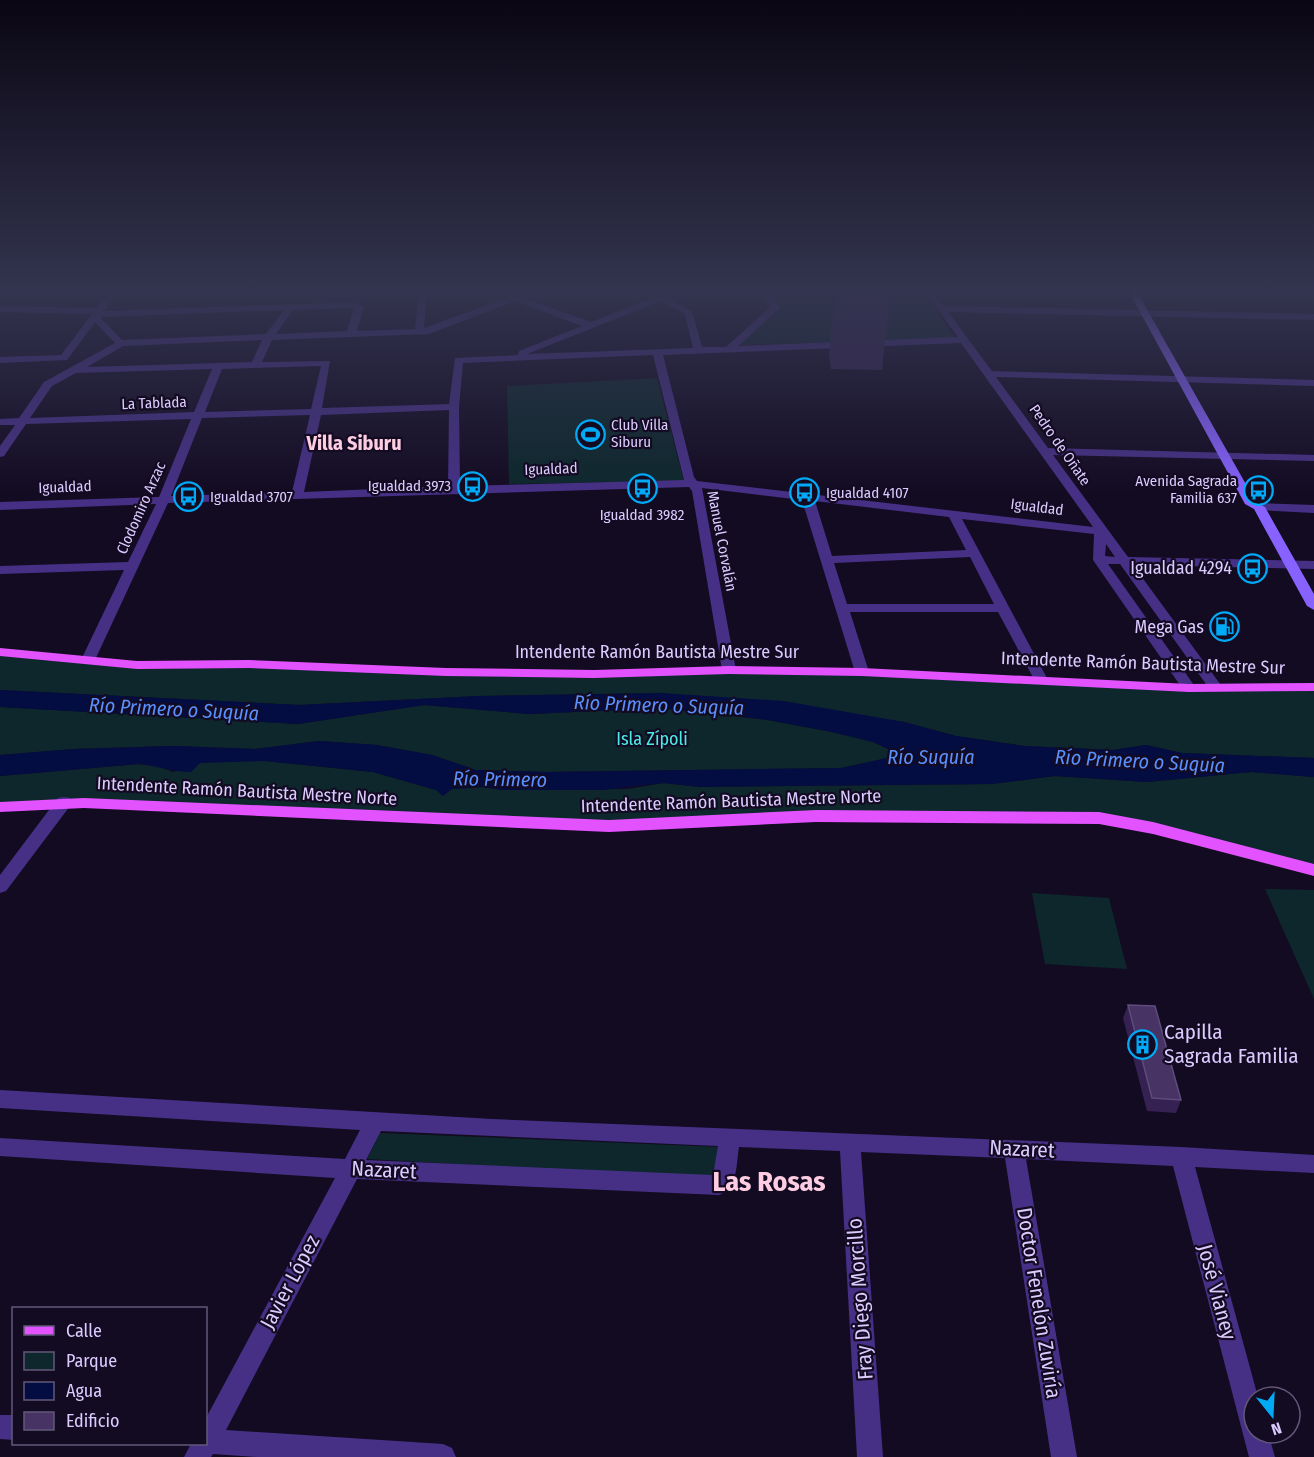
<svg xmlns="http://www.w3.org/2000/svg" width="1314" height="1457" viewBox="0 0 1314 1457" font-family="'Fira Sans Condensed',sans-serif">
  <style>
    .green { fill: #0d272c }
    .water { fill: #040d42 }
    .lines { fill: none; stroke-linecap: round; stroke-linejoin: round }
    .minor { fill: #463086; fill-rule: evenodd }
    .secondary { fill: #8762ff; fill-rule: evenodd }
    .primary { fill: #e352ff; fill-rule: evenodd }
    .wall { fill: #352252 }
    .building { fill: #473465; stroke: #5e4c7d; stroke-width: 1.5 }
    .labels { text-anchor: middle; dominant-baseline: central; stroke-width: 4.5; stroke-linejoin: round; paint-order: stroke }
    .far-street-label { font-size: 15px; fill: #dccbff; stroke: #130b22 }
    .far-poi-label { font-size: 15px; fill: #dccbff; stroke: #130b22; text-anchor: start }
    .poi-label { font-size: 18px; fill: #dccbff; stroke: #130b22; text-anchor: end }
    .street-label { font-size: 18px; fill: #dccbff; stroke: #130b22 }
    .park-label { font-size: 18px; fill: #4aece6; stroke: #130b22 }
    .far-district-label { font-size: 20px; font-weight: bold; fill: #ffcde2; stroke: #130b22 }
    .water-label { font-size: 20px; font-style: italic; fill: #598fff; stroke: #130b22 }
    .near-poi-label { font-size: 21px; fill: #dccbff; stroke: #130b22; text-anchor: start }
    .near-street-label { font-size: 21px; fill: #dccbff; stroke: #130b22 }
    .near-district-label { font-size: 28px; font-weight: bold; fill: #ffcde2; stroke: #130b22 }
  </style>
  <rect width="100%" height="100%" fill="#130b22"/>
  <path class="green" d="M773 290H922L955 339 736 345 776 313 780 302Z
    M657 378 684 481 509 484 507 386Z
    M0 652 88 660 446 672 729 670 1189 688 1314 687V758L1182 753 1146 745 1113 750 1024 746 956 736 904 722 661 693 479 696 299 705 0 690Z
    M424 705 530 714 663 708 697 712 768 720 832 732 873 742 902 755 841 768 547 772 476 770 432 755 377 745 319 741 255 749 174 746 74 749 0 755V707L298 724Z
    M229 761H265L373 772 436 790 483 787 503 790 628 789 664 783 700 787 991 784 1055 776 1147 782 1251 772 1314 777V870L1153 828 1053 816 676 825 84 803 0 807V776L139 764 158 766 173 772 200 763Z
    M1265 889 1314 890V999Z
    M1032 893 1109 898 1127 969 1045 964Z
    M380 1133 721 1147V1169L711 1178 367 1159Z"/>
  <path class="water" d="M0 690 299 705 479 696 661 693 784 701 904 722 956 736 1024 746 1113 750 1146 745 1182 753 1314 758V777L1251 772 1147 782 1055 776 991 784 700 787 664 783 603 790H503L483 787 452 789 443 796 436 790 373 772 265 761 200 763 191 772C173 772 157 766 139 764L0 776V755L74 749 174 746 255 749 319 741 377 745 432 755 476 770 547 772 841 768 901 755 873 742 832 732 768 720 663 708 530 714 424 705 298 724 0 707Z"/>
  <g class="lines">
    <path class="minor" d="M110 290H118L105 311 355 302 364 307 357 331 415 329 419 290H427L424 328 515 295 591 322 654 297 644 290H654L692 311 702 347H726L770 307 762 290H770L780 308 738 346 958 337 924 290H932L944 306 1314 314V320L948 312 992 371 1314 380V386L996 377 1048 448 1314 455V461L1053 455 1128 557 1314 561V569L1133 565 1223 688 1216 692 1211 691 1120 564H1108L1196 688 1189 692 1184 691 1093 560 1094 534 962 519 1048 680 1046 683H1036L998 612H850L869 672 862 676 855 672 802 500 702 488 736 670 729 674 722 670 692 491 689 487 168 503 95 660 88 664 81 660 124 570 0 574V566L128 562 156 504 0 510V502L159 497 191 419 26 424 4 456 0 457V446L15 425H0V419L19 418 44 382 115 343 95 322 67 360 0 363V357L61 355 92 314 0 312V306L96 308ZM515 301 582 326 519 351 518 355 455 358 449 404 322 408 330 361 262 362 272 340 429 334ZM661 301 685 314 693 348 527 354ZM354 308 347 331 276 334 293 310ZM284 310 266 334 122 340 100 317ZM262 340 252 362 87 367 123 346ZM961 343 1093 527 697 481 694 477 663 355ZM653 355 684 480 460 486 459 407 463 363ZM321 366 311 409 205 412 222 369ZM212 369 194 412 30 418 52 386 76 373ZM449 410 448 486 304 492 321 415ZM310 415 292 492 171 496 202 418ZM815 501 949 517 966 550 832 556ZM1106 544 1115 557 1105 556ZM970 557 994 604H847L834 563Z
      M1259 503 1314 505V513L1255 510 1253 507Z
      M64 797 70 798 72 802 70 806 6 891 0 893V875L58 798Z
      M0 1090 492 1119 1181 1147 1314 1155V1173L1195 1167 1258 1397H1254V1433H1268L1275 1457H1249L1173 1166 1026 1159 1077 1457H1051L1005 1158 861 1152 883 1457H857L840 1151 739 1147C736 1165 738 1188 719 1195L357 1179 226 1430 443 1444 452 1448 456 1457H257L213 1454 211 1457H184L191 1444H206V1418L335 1178 0 1156V1138L345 1159 360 1130 0 1108ZM381 1131 718 1146 713 1175 366 1160Z
      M0 1415H14V1440L0 1439Z"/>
    <path class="secondary" d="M1128 290H1136L1256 502 1265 507 1314 594V610L1307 606 1254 509 1245 504Z"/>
    <path class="primary" d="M0 648 137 661 249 660 446 668 594 670 729 666 862 668 1189 684 1314 683V691L1189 692 862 676 729 674 594 678 446 676 249 668 137 669 0 656Z
      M84 798 609 820 816 810 1099 812 1153 822 1314 864V876L1153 834 1099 824 816 822 609 832 84 808 0 812V802Z"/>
  </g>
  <path class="wall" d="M835 290H889L890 295 882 370 831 369 829 356Z
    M1128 1005 1181 1100 1176 1113 1147 1111 1123 1018Z"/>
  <path class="building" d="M837 290H889L890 295 837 294Z
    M1128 1005 1155 1006 1181 1100 1152 1098Z"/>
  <linearGradient id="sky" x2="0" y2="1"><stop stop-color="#0a0613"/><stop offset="0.59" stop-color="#33344f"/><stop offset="1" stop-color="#33344f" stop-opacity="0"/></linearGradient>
  <rect width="1314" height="494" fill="url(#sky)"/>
  <defs>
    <symbol id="stadium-ring" viewBox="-11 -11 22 22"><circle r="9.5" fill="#130b22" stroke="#00aaf6" stroke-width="1.5"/><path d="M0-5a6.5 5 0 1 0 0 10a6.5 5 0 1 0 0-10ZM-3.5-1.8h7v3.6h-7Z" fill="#00aaf6"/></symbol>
    <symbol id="bus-ring" viewBox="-11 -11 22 22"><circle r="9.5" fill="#130b22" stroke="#00aaf6" stroke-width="1.5"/><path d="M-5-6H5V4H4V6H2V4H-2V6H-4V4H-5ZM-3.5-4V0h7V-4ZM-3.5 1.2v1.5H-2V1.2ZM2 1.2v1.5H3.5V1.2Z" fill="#00aaf6"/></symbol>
    <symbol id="fuel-ring" viewBox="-11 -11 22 22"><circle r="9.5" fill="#130b22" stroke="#00aaf6" stroke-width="1.5"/><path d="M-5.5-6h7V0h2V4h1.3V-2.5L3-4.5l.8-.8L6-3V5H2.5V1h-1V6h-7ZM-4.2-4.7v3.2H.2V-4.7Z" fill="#00aaf6"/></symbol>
    <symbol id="building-ring" viewBox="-11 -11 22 22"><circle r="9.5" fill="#130b22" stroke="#00aaf6" stroke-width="1.5"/><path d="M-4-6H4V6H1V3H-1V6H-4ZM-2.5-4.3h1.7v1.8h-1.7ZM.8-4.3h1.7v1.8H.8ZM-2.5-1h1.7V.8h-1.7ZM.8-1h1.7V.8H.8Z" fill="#00aaf6"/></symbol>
  </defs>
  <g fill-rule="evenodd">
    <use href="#stadium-ring" x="574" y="418" width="33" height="33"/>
    <use href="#bus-ring" x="456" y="470" width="33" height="33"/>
    <use href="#bus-ring" x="626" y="472" width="33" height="33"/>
    <use href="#bus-ring" x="1242" y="474" width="33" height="33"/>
    <use href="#bus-ring" x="788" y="476" width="33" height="33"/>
    <use href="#bus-ring" x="172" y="480" width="33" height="33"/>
    <use href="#bus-ring" x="1236" y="552" width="33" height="33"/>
    <use href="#fuel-ring" x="1208" y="610" width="33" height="33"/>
    <use href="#building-ring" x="1126" y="1028" width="33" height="33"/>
  </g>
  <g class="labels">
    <g class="far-street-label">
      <text transform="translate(154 403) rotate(-2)">La Tablada</text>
      <text transform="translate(1060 445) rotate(55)">Pedro de Oñate</text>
      <text transform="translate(551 469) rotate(-2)">Igualdad</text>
      <text transform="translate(65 487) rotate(-2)">Igualdad</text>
      <text transform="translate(1037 507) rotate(7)">Igualdad</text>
      <text transform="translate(141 508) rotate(-66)">Clodomiro Arzac</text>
      <text transform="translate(722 541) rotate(79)">Manuel Corvalán</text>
    </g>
    <g class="far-poi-label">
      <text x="611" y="425">Club Villa<tspan x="611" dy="17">Siburu</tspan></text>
      <text x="1237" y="481" text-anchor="end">Avenida Sagrada<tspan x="1237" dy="17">Familia 637</tspan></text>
      <text x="451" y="486" text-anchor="end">Igualdad 3973</text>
      <text x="826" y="493">Igualdad 4107</text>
      <text x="210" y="497">Igualdad 3707</text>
      <text x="642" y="515" text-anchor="middle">Igualdad 3982</text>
    </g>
    <g class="poi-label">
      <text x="1232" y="568">Igualdad 4294</text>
      <text x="1204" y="627">Mega Gas</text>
    </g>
    <g class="street-label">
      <text x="657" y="652">Intendente Ramón Bautista Mestre Sur</text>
      <text transform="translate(1143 663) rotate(2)">Intendente Ramón Bautista Mestre Sur</text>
      <text transform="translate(247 791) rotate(3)">Intendente Ramón Bautista Mestre Norte</text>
      <text transform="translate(731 801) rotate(-2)">Intendente Ramón Bautista Mestre Norte</text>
    </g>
    <g class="park-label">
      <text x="652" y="739">Isla Zípoli</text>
    </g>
    <g class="far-district-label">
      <text x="354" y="443">Villa Siburu</text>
    </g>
    <g class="water-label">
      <text transform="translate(659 705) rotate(2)">Río Primero o Suquía</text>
      <text transform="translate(174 709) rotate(3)">Río Primero o Suquía</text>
      <text x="931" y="757">Río Suquía</text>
      <text transform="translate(1140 761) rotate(3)">Río Primero o Suquía</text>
      <text transform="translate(500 779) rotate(1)">Río Primero</text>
    </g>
    <g class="near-poi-label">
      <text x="1164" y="1032">Capilla<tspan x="1164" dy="24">Sagrada Familia</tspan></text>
    </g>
    <g class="near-street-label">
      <text transform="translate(1022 1149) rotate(3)">Nazaret</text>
      <text transform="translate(384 1170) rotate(3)">Nazaret</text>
      <text transform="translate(290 1282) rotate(-62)">Javier López</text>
      <text transform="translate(1217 1292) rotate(75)">José Vianey</text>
      <text transform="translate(860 1299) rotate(-94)">Fray Diego Morcillo</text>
      <text transform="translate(1039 1303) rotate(81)">Doctor Fenelón Zuviría</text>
    </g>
    <g class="near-district-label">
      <text x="769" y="1181">Las Rosas</text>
    </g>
  </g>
  <rect x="12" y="1307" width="195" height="138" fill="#130b22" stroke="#63587a" stroke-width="1.5"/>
  <rect x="24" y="1326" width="30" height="9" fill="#e352ff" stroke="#63587a" stroke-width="1.5"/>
  <text x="66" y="1337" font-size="18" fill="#dccbff">Calle</text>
  <rect x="24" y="1352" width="30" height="18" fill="#0d272c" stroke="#63587a" stroke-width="1.5"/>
  <text x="66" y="1367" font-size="18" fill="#dccbff">Parque</text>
  <rect x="24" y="1382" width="30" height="18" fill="#040d42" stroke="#63587a" stroke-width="1.5"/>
  <text x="66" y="1397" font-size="18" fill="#dccbff">Agua</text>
  <rect x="24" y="1412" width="30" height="18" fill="#473465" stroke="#63587a" stroke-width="1.5"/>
  <text x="66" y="1427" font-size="18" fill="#dccbff">Edificio</text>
  <g transform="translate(1272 1415) rotate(162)"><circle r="28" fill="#130b22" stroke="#63587a" stroke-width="1.5"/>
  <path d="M0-4.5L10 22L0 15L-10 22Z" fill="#00aaf6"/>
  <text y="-9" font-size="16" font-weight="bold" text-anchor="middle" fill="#dccbff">N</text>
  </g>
</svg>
